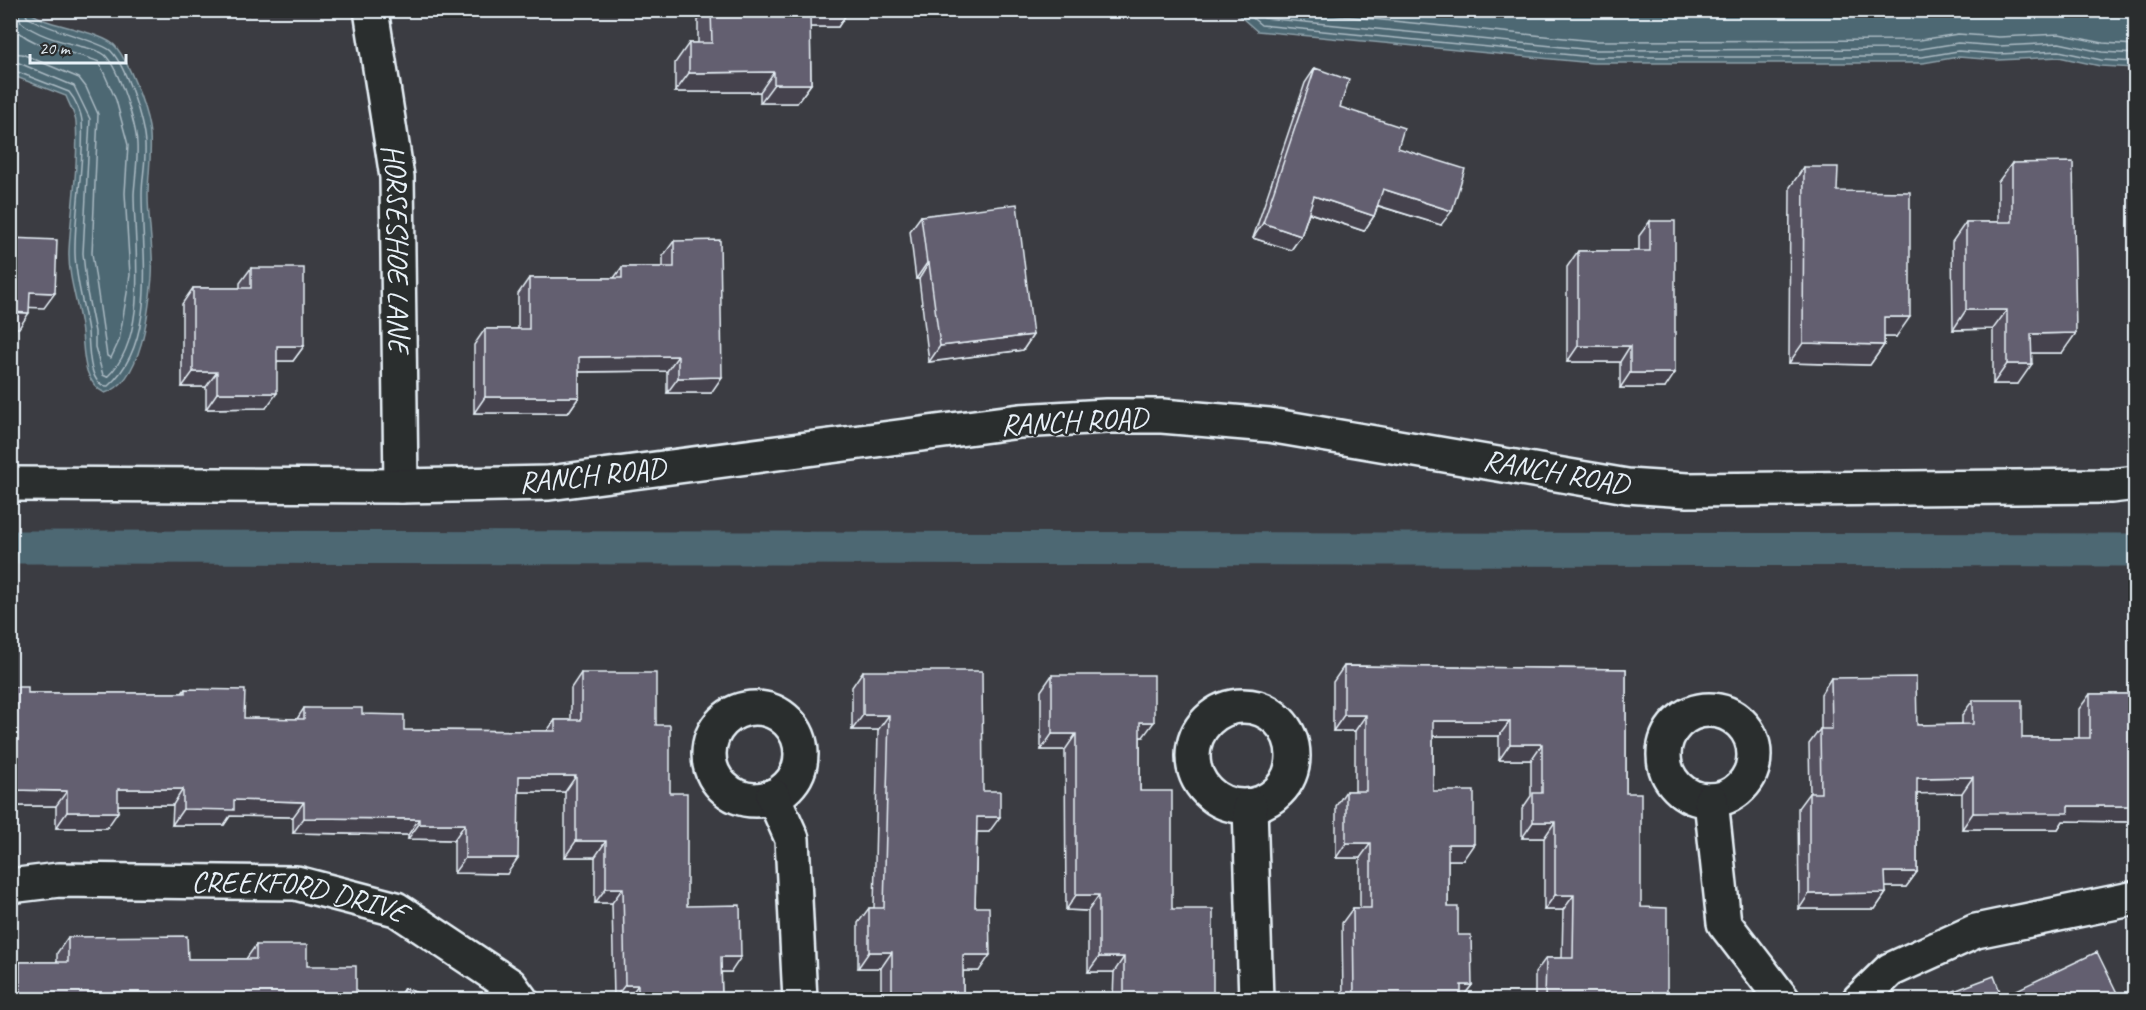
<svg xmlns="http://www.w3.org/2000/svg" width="2146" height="1010" viewBox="0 0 2146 1010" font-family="Caveat,sans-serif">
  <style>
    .water { fill: #4e6873; stroke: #8c9fa8; stroke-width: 1.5 }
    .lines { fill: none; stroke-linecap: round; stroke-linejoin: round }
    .shore { stroke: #aabac3; stroke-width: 1.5 }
    .canal { stroke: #4e6873; stroke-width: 33 }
    .street-casing { stroke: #e8f1f8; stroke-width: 38 }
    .street { stroke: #2a2d2e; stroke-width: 33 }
    .wall { fill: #55515f; stroke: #e8f1f8; stroke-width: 1.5 }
    .shaded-wall { fill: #45424e; stroke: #e8f1f8; stroke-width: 1.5 }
    .building { fill: #635e6f; stroke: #e8f1f8; stroke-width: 1.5 }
    .labels { text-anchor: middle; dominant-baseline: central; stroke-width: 5; stroke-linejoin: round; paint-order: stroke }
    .street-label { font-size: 30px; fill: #e8f1f8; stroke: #2a2d2e }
  </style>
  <rect width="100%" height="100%" fill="#3b3c42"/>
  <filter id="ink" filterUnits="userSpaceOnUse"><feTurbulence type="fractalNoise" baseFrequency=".0167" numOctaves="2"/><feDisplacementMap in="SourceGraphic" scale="12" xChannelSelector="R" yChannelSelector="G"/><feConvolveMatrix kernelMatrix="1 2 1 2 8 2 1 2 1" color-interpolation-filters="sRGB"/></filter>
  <g filter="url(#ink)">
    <path class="water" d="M11 10C16 10 23 9 28 12 34 14 39 18 44 20 61 27 106 34 116 47 130 64 145 105 149 127 153 150 148 172 148 195 148 222 154 250 152 277 149 310 142 383 105 393 83 383 84 354 82 333 79 305 68 279 69 251 71 209 79 164 76 122 75 114 69 104 66 96L11 75Z
      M1234 11H2135V68L2100 66 2059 57 1998 60 1958 57 1923 63H1593L1257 31Z"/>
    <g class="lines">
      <path class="shore" d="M1243 10 1261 25 1593 57H1922L1958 51 1999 54 2059 51 2101 60 2136 62
        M1255 10 1264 18 1593 50 1921 49 1958 43 1999 46 2059 43 2102 52 2136 54
        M1282 10 1594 41 1920 40 1958 34 1999 37 2059 34 2103 43 2136 45
        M10 22C27 49 72 50 99 62L116 100 128 145 125 193 130 275 119 341 111 358 107 356 92 253 98 114 86 87 79 78 22 54 10 53
        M10 62 19 63 74 86 90 119 83 253 87 292 95 332V347L103 375 107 377C150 338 134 246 134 194 135 177 138 161 137 144 136 124 119 69 105 55 99 50 87 48 79 46 60 41 36 35 21 22L17 10
        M10 69 69 92C75 99 81 112 82 121 85 165 74 210 75 254 76 281 84 305 88 331 89 345 88 387 108 386 158 343 142 253 142 195 142 178 146 162 145 145 144 122 127 68 111 51 103 42 45 29 27 17L25 10"/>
      <path class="canal" d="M10 547 2136 550"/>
      <defs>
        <g id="street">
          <path id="s1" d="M371 10 397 177 401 486"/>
          <path d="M10 484 401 486 549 483 1020 421 1106 416H1162L1269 425 1627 486 1687 490 2111 486 2136 483"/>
          <circle cx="1243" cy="756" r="50"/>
          <circle cx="755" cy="754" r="46"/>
          <circle cx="1709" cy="755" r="45"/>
          <path d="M773 796 792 839 800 1000"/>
          <path d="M1711 800 1724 923 1783 1000"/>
          <path d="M1250 806 1256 1000"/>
          <path id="s2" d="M10 886 59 880 296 883 396 909 510 985 521 1000"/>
          <path d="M1859 1000 1890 970 1976 931 2136 898"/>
        </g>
      </defs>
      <use href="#street" class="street-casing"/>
      <use href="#street" class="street"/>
    </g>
    <path class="wall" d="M244 10H252L248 15Z
      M698 10H849L838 27H810L811 84 797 103H760V92H675V63L689 43H698Z
      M1315 68 1340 107 1398 148 1441 225 1378 206 1374 216 1364 231 1309 213 1301 236 1291 250 1253 238 1305 83Z
      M2012 163 2062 353H2031L2018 384H1993V329L1953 330 1952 242 1966 222H1998V182Z
      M1804 167 1837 191 1896 337H1884V345L1870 365 1789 363 1790 187Z
      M921 216 1033 335 1023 350 929 362 919 279H916L910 231Z
      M1650 221 1665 388H1620V362H1567V267L1578 251H1639V236Z
      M674 241 711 393H667V371L579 372V397L568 413H474V345L485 329H518V294L529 278H614L622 267H663V256Z
      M251 268 304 346 293 361H277L266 408 206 409V387H182V304L193 288H240V283Z
      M2136 280V313L2129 289Z
      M1344 666 1626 669V793L1641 907 1667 999H1535V973L1546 958H1562L1563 910H1544V838H1522V809L1531 796V760H1499V736H1433V791L1463 860H1448V907L1458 935 1472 985 1461 999H1343L1342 923 1353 908H1360V858H1336V806L1346 791H1355V731H1333V682Z
      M863 671 983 791 989 832H977L975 907 979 971H963V999H881V968H858V923L869 908H874L878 730H852V687Z
      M581 673 656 725 670 793 687 906 731 972H721L722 999H614L612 903H595V857H565V792H519L507 874 454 873V840L408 839V835L293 833V817L230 816 224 825H172L173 805H118L107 828H56V806H10V687L28 693H182L185 689 244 718 297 719 304 708 362 714 404 730 547 731 555 720H571V688Z
      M1052 675 1143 737H1140V791L1172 909 1213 999H1113L1114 972H1088V911L1066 910 1065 750H1041V691Z
      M1831 678 1917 725 1962 724V715L1973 700 2022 738H2079V709L2090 694H2136V822L2063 821 2058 829H1962V793H1917V872L1906 887H1885L1886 893 1875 909H1799L1798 808 1809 793H1810L1809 744 1820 729H1821V694Z
      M68 937 188 959H246L256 945 307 966 356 999H10V976L20 962H57V953Z
      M404 988 434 999H397Z
      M1946 994 2002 997 2120 999H1943Z"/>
    <path class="shaded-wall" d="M808 10H849L838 27H797Z
      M774 72 760 92H675L689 73Z
      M774 84H811L797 103H760Z
      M1383 189 1452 211 1441 225 1373 204Z
      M1314 196 1374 216 1364 231 1304 211Z
      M1263 223 1301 236 1291 250 1253 238Z
      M927 263H929L919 279H916Z
      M30 292 55 293 44 308 19 307Z
      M1966 310H2007L1993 329 1953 330Z
      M10 312 29 313 19 328H10Z
      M1884 317H1910L1896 337H1870Z
      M2076 333 2062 353H2017L2031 334Z
      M1033 335 1023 350 929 362 940 346Z
      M1803 343 1884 345 1870 365 1789 363Z
      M277 346H304L293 361H266Z
      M1578 346H1630L1620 362H1567Z
      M678 356 667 371 568 372 579 357Z
      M2007 364H2032L2018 384H1993Z
      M193 372H217L206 387H182Z
      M1630 373H1675L1665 388H1620Z
      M722 377 711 393H667L678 378Z
      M217 393H277L266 408 206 409Z
      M485 397H579L568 413H474Z
      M863 715H889L878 730H852Z
      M1344 715H1366L1355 731H1333Z
      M1433 721H1510L1499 736H1422Z
      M1140 722H1154L1143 737H1129Z
      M1052 734H1076L1065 750H1041Z
      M1510 744H1542L1531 760H1499Z
      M519 776H576L565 792H508Z
      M1973 777 1962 793 1906 794 1917 778Z
      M118 789H183L173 805H107Z
      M10 790 67 791 56 806H10Z
      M234 800 304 802 293 817 230 816 224 825H172L183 809Z
      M2068 806H2136V822L2063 821 2058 829H1962L1973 813Z
      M67 812H118L107 828H56Z
      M977 817H1000L989 832H966Z
      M304 818 419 819 408 835 293 833Z
      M1533 822H1555L1544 838H1522Z
      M419 824H465L454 840 408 839Z
      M576 841H606L595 857H565Z
      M1346 843H1371L1360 858H1336Z
      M1448 844H1474L1463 860H1437Z
      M465 858H518L507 874 454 873Z
      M1885 872H1917L1906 887H1874Z
      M606 888H623L612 903H595Z
      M1886 893 1875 909H1799L1809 894Z
      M1076 895H1099L1088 911 1066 910Z
      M1555 895H1574L1563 910H1544Z
      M869 952H892L881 968H858Z
      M963 955H990L979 971H952Z
      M721 957H741L731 972H710Z
      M1099 957H1124L1114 972H1088Z
      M625 985H638L628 999H614Z
      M1461 985H1472L1461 999H1451Z"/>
    <path class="building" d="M711 10H810L811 84H774V72L689 73V43H712Z
      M1315 68 1349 80 1340 107 1404 128 1398 148 1465 169 1452 211 1383 189 1374 216 1314 196 1301 236 1263 223Z
      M2073 162 2076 333 2031 334 2032 364H2007V310H1966V222H2012V163Z
      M1804 167H1838L1837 191 1910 192V317H1884V345L1803 343Z
      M1017 204 1033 335 940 346 929 263H927L921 216Z
      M1650 221H1675V373H1630V346H1578V251H1650Z
      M10 238 57 240 55 293 30 292 29 313 10 312Z
      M720 240 722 377 678 378V356L579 357V397H485V329H529V278H622V267H674V241Z
      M251 268H304V346H277V393H217V372H193V288H251Z
      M1344 666 1626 669V793H1641V907L1667 908V999H1545L1546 958H1573L1574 895H1555V822H1533V793H1542V744H1510V721H1433V791H1474V844H1448V907H1458V935H1471L1472 985H1461V999H1354L1353 908H1371V843H1346V791H1366V715H1344Z
      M863 671H982L983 791H1000V817H977L975 907H989L990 955H963V999H892V952H869V908H884L889 715H863Z
      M581 673H656V725H670V793H687V906L740 905 741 957H721L722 999H638V985H625L623 888H606V841H576V776H519L518 858H465V824H419V819L304 818V802L234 800V810L183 809V789H118V812H67V791L10 790V687H28V693H185V689L245 690 244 718 304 719V708H362V714L404 715V730L555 731V720H581Z
      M1052 675H1154V722H1140V791H1172V909H1213V999H1124V957H1099V895H1076V734H1052Z
      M1916 677 1917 725 1973 724V700H2022V738H2090V694H2136V806H2068V813H1973V777L1917 778V872H1885L1886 893 1809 894V793H1821L1820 729H1832L1831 678Z
      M187 936 188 959H256V945H307V966H356V999H20V962H68V937Z
      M2097 952 2120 999H1948L1946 994 1994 976 2002 997Z
      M404 988 434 999H400Z"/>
  </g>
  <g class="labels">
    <g class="street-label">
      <text stroke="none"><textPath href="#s1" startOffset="240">HORSESHOE LANE</textPath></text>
      <text transform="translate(1074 421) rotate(-3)">RANCH ROAD</text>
      <text transform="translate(1556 472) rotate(10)">RANCH ROAD</text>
      <text transform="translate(592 475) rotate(-6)">RANCH ROAD</text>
      <text stroke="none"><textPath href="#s2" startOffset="291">CREEKFORD DRIVE</textPath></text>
    </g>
  </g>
  <rect width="2146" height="1010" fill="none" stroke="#2a2d2e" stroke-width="36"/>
  <rect x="18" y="18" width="2110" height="974" fill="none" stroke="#e8f1f8" stroke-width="2" filter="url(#ink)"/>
  <path d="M30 54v9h96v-9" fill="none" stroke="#e8f1f8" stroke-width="3"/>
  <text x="39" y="54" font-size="18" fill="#e8f1f8" stroke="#2a2d2e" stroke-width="4.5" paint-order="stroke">20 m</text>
</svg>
